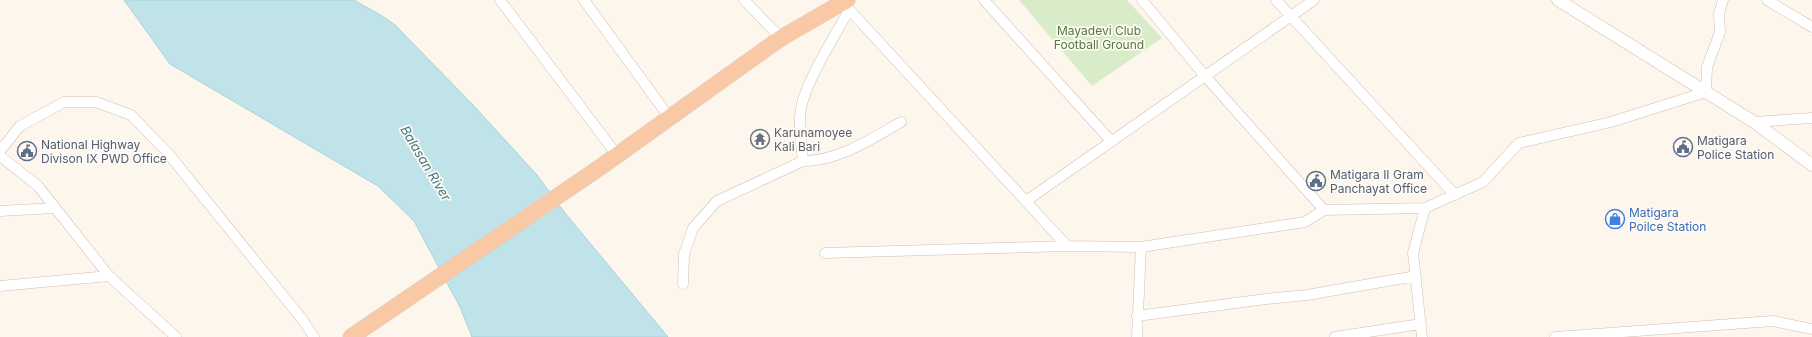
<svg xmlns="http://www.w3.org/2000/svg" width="1812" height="337" viewBox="0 0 1812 337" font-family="Inter,sans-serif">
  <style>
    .green { fill: #d8ecc9 }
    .water { fill: #bfe3e8; stroke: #a5d3da }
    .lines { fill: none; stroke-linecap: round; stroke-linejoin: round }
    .minor-casing { stroke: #d1beb0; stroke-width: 11 }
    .tertiary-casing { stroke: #d1beb0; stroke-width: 13 }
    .trunk-casing { stroke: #dad1cd; stroke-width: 17 }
    .minor { stroke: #fff; stroke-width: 10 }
    .tertiary { stroke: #fff; stroke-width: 12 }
    .trunk { stroke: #f9c8a4; stroke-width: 16 }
    .labels { text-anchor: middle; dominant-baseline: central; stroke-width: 3.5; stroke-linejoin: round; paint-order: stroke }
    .park-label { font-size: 12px; fill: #537a41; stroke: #fffaf3 }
    .worship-label { font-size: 12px; fill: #5b616d; stroke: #fffaf3; text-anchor: start }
    .service-label { font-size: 12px; fill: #4e5e75; stroke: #fffaf3; text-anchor: start }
    .shop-label { font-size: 12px; fill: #366cbe; stroke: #fffaf3; text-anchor: start }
    .water-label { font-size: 13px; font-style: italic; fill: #437c86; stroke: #fffaf3 }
  </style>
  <rect width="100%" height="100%" fill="#fdf6ec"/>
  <path class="green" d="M1019 0H1127L1162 38 1092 86Z"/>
  <path class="water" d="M124 0H354C368 9 383 15 395 25L474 106 537 175 565 213 668 337H472L460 307 414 221 378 186 170 64Z"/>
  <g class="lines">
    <defs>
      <path id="minor" d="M500 0 617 155
        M584 0 669 117
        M744 0 781 38
        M984 0 1111 141
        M1142 0 1205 76 1324 210
        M1276 0 1455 195
        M1767 0 1812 27
        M846 6 1067 246
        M1754 122 1812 118
        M0 151 20 126 64 102H96L131 115 167 152 302 319 314 337
        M0 156 38 186 109 276 176 337
        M803 161C839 161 871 139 901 122
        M1026 201 1314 0
        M0 211 55 208
        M825 253 1067 246 1141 247 1305 222 1324 210 1425 208 1483 182 1519 143 1611 122 1706 92 1707 67 1720 32 1719 14 1723 0
        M683 284 684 254 693 228 717 201 803 161C801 141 797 119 803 100 813 69 834 38 849 10
        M0 286 109 276
        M1137 316 1266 299 1307 295 1416 276
        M1137 337 1141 247
        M1335 337 1421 324
        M1422 337 1413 253 1425 208
        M1555 337 1773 321 1812 329"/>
      <path id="tertiary" d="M1558 0 1754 122 1812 165"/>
      <path id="trunk" d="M351 337 602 166 781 38 847 0"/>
    </defs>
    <use href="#minor" class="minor-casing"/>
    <use href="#tertiary" class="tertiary-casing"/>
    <use href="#trunk" class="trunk-casing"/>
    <use href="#minor" class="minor"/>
    <use href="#tertiary" class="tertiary"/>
    <use href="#trunk" class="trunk"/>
  </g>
  <defs>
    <symbol id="temple-ring" viewBox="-11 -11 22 22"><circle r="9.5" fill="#fffaf3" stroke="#6b7280" stroke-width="1.5"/><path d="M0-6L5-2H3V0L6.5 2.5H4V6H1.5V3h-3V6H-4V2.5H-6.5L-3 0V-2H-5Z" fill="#6b7280"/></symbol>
    <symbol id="civic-ring" viewBox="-11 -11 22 22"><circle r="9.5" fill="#fffaf3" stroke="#5c6f8a" stroke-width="1.5"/><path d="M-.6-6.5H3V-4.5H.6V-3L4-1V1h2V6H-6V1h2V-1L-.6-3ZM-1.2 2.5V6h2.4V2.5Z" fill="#5c6f8a"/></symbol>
    <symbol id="shop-ring" viewBox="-11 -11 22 22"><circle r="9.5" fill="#fffaf3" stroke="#3f7fe0" stroke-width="1.5"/><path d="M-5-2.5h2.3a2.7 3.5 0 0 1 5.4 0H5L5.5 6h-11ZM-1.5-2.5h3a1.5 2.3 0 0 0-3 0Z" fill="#3f7fe0"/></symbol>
  </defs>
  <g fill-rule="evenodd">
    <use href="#temple-ring" x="749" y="128" width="22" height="22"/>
    <use href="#civic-ring" x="1672" y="136" width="22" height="22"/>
    <use href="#civic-ring" x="16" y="140" width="22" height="22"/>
    <use href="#civic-ring" x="1305" y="170" width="22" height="22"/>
    <use href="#shop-ring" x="1604" y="208" width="22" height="22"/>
  </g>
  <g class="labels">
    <g class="park-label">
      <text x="1099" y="30">Mayadevi Club<tspan x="1099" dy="14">Football Ground</tspan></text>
    </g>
    <g class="worship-label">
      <text x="774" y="132">Karunamoyee<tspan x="774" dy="14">Kali Bari</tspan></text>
    </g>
    <g class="service-label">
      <text x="1697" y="140">Matigara<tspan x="1697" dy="14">Police Station</tspan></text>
      <text x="41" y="144">National Highway<tspan x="41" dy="14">Divison IX PWD Office</tspan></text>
      <text x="1330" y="174">Matigara II Gram<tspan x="1330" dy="14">Panchayat Office</tspan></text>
    </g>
    <g class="shop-label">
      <text x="1629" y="212">Matigara<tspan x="1629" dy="14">Poilce Station</tspan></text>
    </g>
    <g class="water-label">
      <text transform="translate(426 163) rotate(59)">Balasan River</text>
    </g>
  </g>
</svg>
